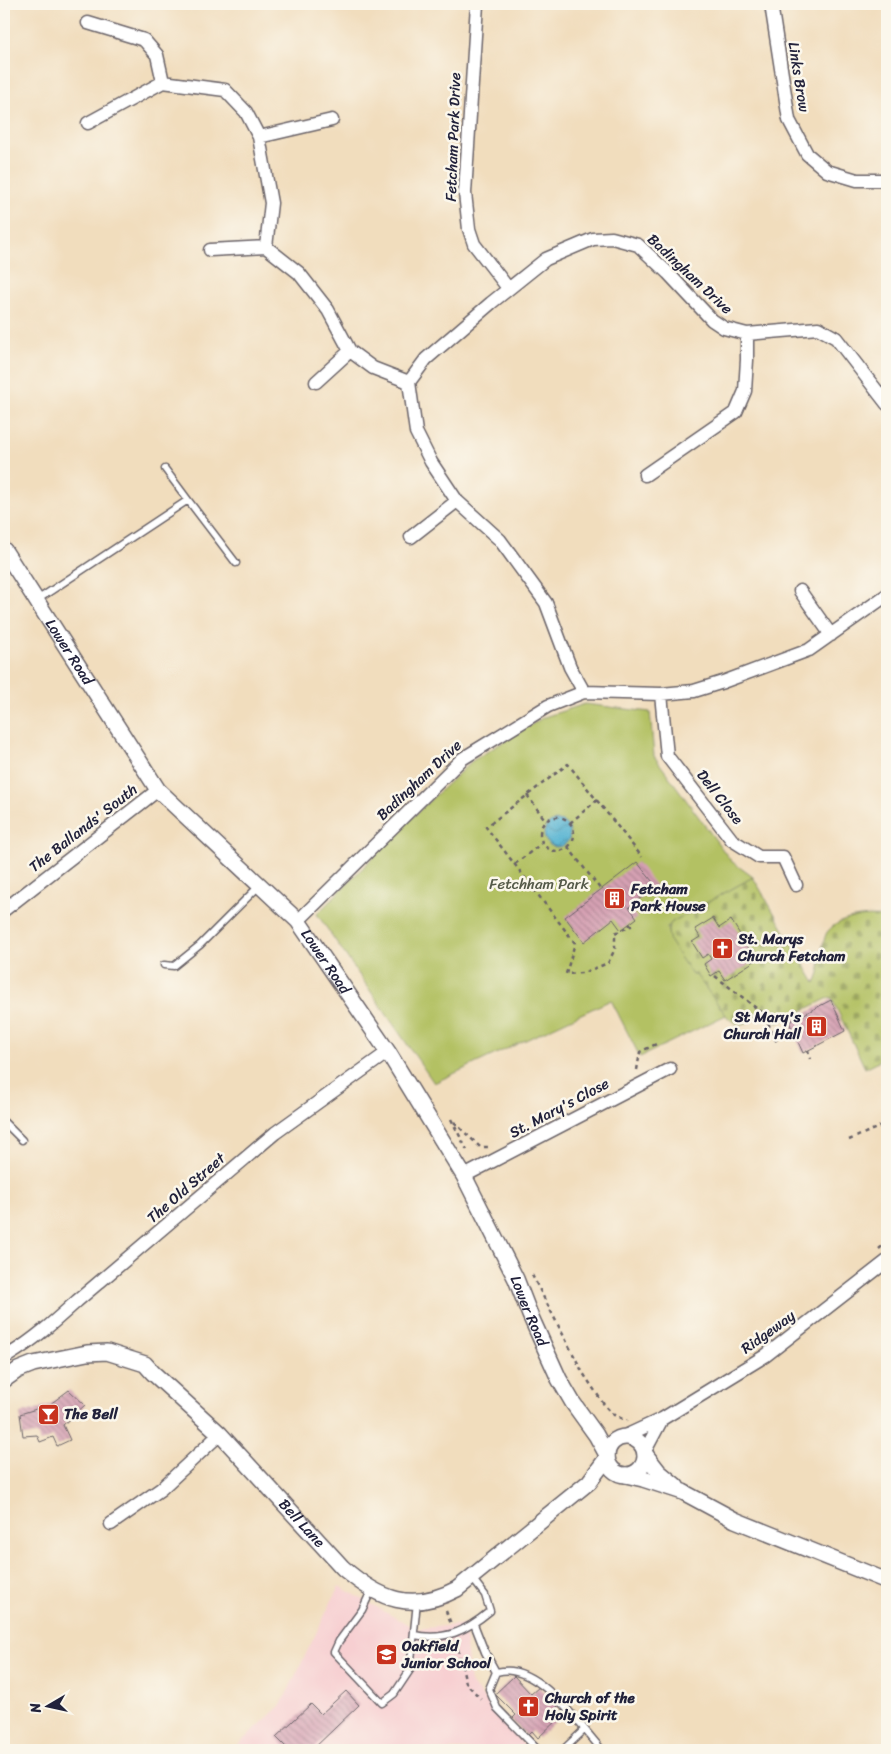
<svg xmlns="http://www.w3.org/2000/svg" width="891" height="1754" viewBox="0 0 891 1754" font-family="Sriracha,sans-serif">
  <style>
    .built { fill: #f7cfd1 }
    .cemetery { fill: url(#cemetery-stones); stroke: #6a724f }
    .garden { fill: #b3c163; stroke: #6a724f }
    .water { fill: url(#water-waves); stroke: #3a6a86 }
    .building { fill: url(#building-back-hatch) }
    .lines { fill: none; stroke-linecap: round; stroke-linejoin: round }
    .service-casing { stroke: #6a6368; stroke-width: 9 }
    .minor-casing { stroke: #6a6368; stroke-width: 15 }
    .tertiary-casing { stroke: #6a6368; stroke-width: 18 }
    .path { stroke: #6a6368; stroke-width: 2.5; stroke-dasharray: 4 4; stroke-linecap: butt }
    .service { stroke: #fff; stroke-width: 6 }
    .minor { stroke: #fff; stroke-width: 12 }
    .tertiary { stroke: #fff; stroke-width: 15 }
    .labels { text-anchor: middle; dominant-baseline: central; stroke-width: 5; stroke-linejoin: round; paint-order: stroke }
    .street-label { font-size: 15px; fill: #22223b; stroke: #fbf7ec }
    .park-label { font-size: 15px; fill: #555a49; stroke: #fbf7ec }
    .poi-label { font-size: 15px; font-weight: bold; fill: #22223b; stroke: #fbf7ec; text-anchor: start }
  </style>
  <defs>
    <pattern id="cemetery-stones" width="16" height="16" patternUnits="userSpaceOnUse" patternTransform="scale(1.25)"><rect width="16" height="16" fill="#b3c163"/><path d="M2 7V4a2 2 0 0 1 4 0v3zM10 15v-3a2 2 0 0 1 4 0v3z" fill="#919c53"/></pattern>
    <pattern id="water-waves" width="16" height="10" patternUnits="userSpaceOnUse" patternTransform="scale(1.25)"><rect width="16" height="10" fill="#52b2d1"/><path d="M0 5q4-4 8 0t8 0" fill="none" stroke="#4490ab"/></pattern>
    <pattern id="building-back-hatch" width="6" height="6" patternUnits="userSpaceOnUse" patternTransform="scale(1.25)"><rect width="6" height="6" fill="#d6a1b3"/><path d="M-1 5l2 2M0 0l6 6M5-1l2 2" fill="none" stroke="#ad8393"/></pattern>
  </defs>
  <rect width="100%" height="100%" fill="#fbf7ec"/>
  <filter id="ink" filterUnits="userSpaceOnUse"><feTurbulence type="fractalNoise" baseFrequency=".02" numOctaves="2"/><feDisplacementMap in="SourceGraphic" scale="10" xChannelSelector="R" yChannelSelector="G"/><feConvolveMatrix kernelMatrix="1 2 1 2 8 2 1 2 1" color-interpolation-filters="sRGB"/></filter>
  <filter id="wash" filterUnits="userSpaceOnUse"><feTurbulence type="fractalNoise" baseFrequency=".0096" numOctaves="4" result="noise"/><feDisplacementMap in="SourceGraphic" scale="20" xChannelSelector="R" yChannelSelector="G"/><feGaussianBlur stdDeviation="1.12" result="paint"/><feColorMatrix in="noise" values="0 0 0 0 0 0 0 0 0 0 0 0 0 0 0 0 0 1.4 0 .05"/><feComposite in="paint" operator="in"/></filter>
  <g filter="url(#wash)">
    <rect width="100%" height="100%" fill="#f1ddbd"/>
    <path class="built" d="M339 1586 416 1629 464 1624 470 1682 528 1750H232L281 1705Z"/>
    <path class="cemetery" d="M753 877 815 983C822 969 820 959 823 945 824 941 825 934 828 931 841 916 869 915 887 917V1057L865 1068 831 997 777 1023 772 1010C762 1015 749 1024 739 1024 728 1025 703 985 696 975H692C683 962 658 936 672 922Z"/>
    <path class="garden" d="M585 704 650 712 654 756 731 861 753 877 672 922 667 928 670 942 692 975H696L726 1015 640 1057 611 1000 434 1083 317 914 424 806 472 761 544 717Z"/>
    <path class="water" d="M544 834a13 13 0 1 1 26 0a13 13 0 1 1-26 0Z"/>
    <g id="blocks">
      <path class="building" d="M637 862 656 886 629 907 637 918 621 930 613 919 584 942 565 917Z
        M713 918 719 928 731 920 756 960 725 980 719 971 711 976 704 964 711 959 708 954 702 958 692 942 700 937 695 929Z
        M831 1000 845 1031 803 1053 789 1022Z
        M69 1390 85 1405 63 1425 70 1440 57 1446 53 1437 40 1442 37 1435 23 1436 20 1414 49 1405Z
        M514 1676 531 1694 539 1687 558 1706 552 1712 559 1718 538 1738 532 1731 527 1736 511 1720 516 1715 495 1694Z
        M346 1691 359 1705 312 1750H289L276 1737 311 1704 321 1714Z"/>
    </g>
  </g>
  <g filter="url(#ink)">
    <use href="#blocks" fill-opacity="0" stroke="#6a6368" stroke-width="1"/>
    <g class="lines">
      <defs>
        <path id="service" d="M165 469 188 500
          M37 600 188 500 236 563
          M164 965 174 966 200 945 260 885
          M4 1122 22 1140
          M372 1589 362 1610 339 1641 334 1652 382 1703 394 1694 410 1670 417 1602
          M474 1624 485 1652 496 1672 489 1689 497 1708 538 1750
          M414 1635C445 1641 466 1631 490 1611L485 1595 472 1578
          M496 1672C501 1671 507 1670 512 1671 546 1676 580 1725 602 1750
          M563 1750 584 1730"/>
        <path id="minor" d="M477 4 465 193 469 229 474 244 508 288
          M771 4 789 120 807 154 827 171 857 180H887
          M88 23 144 40 157 55 163 82
          M88 123 163 82 225 90 246 112 259 137 271 203 266 247
          M259 137 332 120
          M210 250 266 247 299 273 328 310 350 351 373 368 409 382
          M316 382 350 351
          M645 475 736 412 745 391 747 360V334
          M411 537 457 501
          M800 591 831 635
          M584 692 570 667 546 603 500 540 457 501 431 462 416 432 409 382 426 359 491 303 546 259 593 239 612 238 638 245 668 273 712 320 724 328 747 334 818 328 836 338 887 404
          M661 694 667 756 732 840 759 857H783L796 885
          M4 910 158 790
          M298 921 462 759 548 706 584 692 661 694 694 691 723 682 809 650 887 595
          M464 1176 670 1069
          M9 1355C34 1340 55 1321 77 1301L275 1133 388 1052
          M623 1437 662 1419 765 1356 887 1261
          M645 1451 662 1419
          M111 1524 161 1489 220 1434"/>
        <g id="tertiary">
          <path id="s1" d="M4 550 158 790 298 921 388 1052 464 1176 516 1279 530 1315 559 1379 573 1403 596 1435 607 1455"/>
          <path id="s2" d="M4 1380 18 1370 33 1364 87 1353 107 1352 145 1364 153 1373 220 1434 343 1568C380 1600 412 1613 457 1589L589 1482 607 1458"/>
          <circle cx="626" cy="1456" r="19"/>
          <path d="M645 1454 659 1472 676 1486"/>
          <path d="M626 1475 643 1479 683 1492 735 1520 887 1581"/>
        </g>
      </defs>
      <use href="#service" class="service-casing"/>
      <use href="#minor" class="minor-casing"/>
      <use href="#tertiary" class="tertiary-casing"/>
      <path class="path" d="M527 795 546 821
        M540 834a17 17 0 1 1 34 0a17 17 0 1 1-34 0Z
        M570 823 597 800
        M568 847 601 890
        M515 864 542 843
        M629 924 631 926 615 933V949L608 963 583 973 566 974 575 943 486 827 568 764 642 857
        M715 976 764 1014 778 1045
        M808 1050 810 1059
        M637 1070 640 1052 658 1043
        M451 1119 467 1150
        M454 1122 480 1147H489
        M849 1140 881 1126H887
        M879 1249 887 1242
        M532 1275 583 1373 605 1406 614 1415 627 1421
        M446 1611 451 1624
        M456 1641 466 1683 481 1699"/>
      <use href="#service" class="service"/>
      <use href="#minor" class="minor"/>
      <use href="#tertiary" class="tertiary"/>
    </g>
  </g>
  <defs>
    <symbol id="building-square" viewBox="-11 -11 22 22"><rect x="-9" y="-9" width="18" height="18" rx="4" fill="#c8321e" stroke="#fbf7ec"/><path d="M-4-6H4V6H1V3H-1V6H-4ZM-2.5-4.3h1.7v1.8h-1.7ZM.8-4.3h1.7v1.8H.8ZM-2.5-1h1.7V.8h-1.7ZM.8-1h1.7V.8H.8Z" fill="#fff"/></symbol>
    <symbol id="church-square" viewBox="-11 -11 22 22"><rect x="-9" y="-9" width="18" height="18" rx="4" fill="#c8321e" stroke="#fbf7ec"/><path d="M-1.2-6h2.4v3.5h3.3v2.4h-3.3V6h-2.4V-.1h-3.3v-2.4h3.3Z" fill="#fff"/></symbol>
    <symbol id="bar-square" viewBox="-11 -11 22 22"><rect x="-9" y="-9" width="18" height="18" rx="4" fill="#c8321e" stroke="#fbf7ec"/><path d="M-6-5H6L.8 .8V4.5H3.5V6h-7V4.5H-.8V.8Z" fill="#fff"/></symbol>
    <symbol id="school-square" viewBox="-11 -11 22 22"><rect x="-9" y="-9" width="18" height="18" rx="4" fill="#c8321e" stroke="#fbf7ec"/><path d="M0-5L7-2L0 1L-7-2ZM-4 1L0 2.5L4 1V4Q0 6-4 4Z" fill="#fff"/></symbol>
  </defs>
  <g fill-rule="evenodd">
    <use href="#building-square" x="602" y="886" width="25" height="25"/>
    <use href="#church-square" x="710" y="936" width="25" height="25"/>
    <use href="#building-square" x="804" y="1014" width="25" height="25"/>
    <use href="#bar-square" x="36" y="1402" width="25" height="25"/>
    <use href="#school-square" x="374" y="1642" width="25" height="25"/>
    <use href="#church-square" x="516" y="1694" width="25" height="25"/>
  </g>
  <g class="labels">
    <g class="street-label">
      <text transform="translate(799 77) rotate(81)">Links Brow</text>
      <text transform="translate(453 137) rotate(-88)">Fetcham Park Drive</text>
      <text transform="translate(690 274) rotate(43)">Badingham Drive</text>
      <text stroke="none"><textPath href="#s1" startOffset="121">Lower Road</textPath></text>
      <text transform="translate(419 780) rotate(-43)">Badingham Drive</text>
      <text transform="translate(720 797) rotate(52)">Dell Close</text>
      <text transform="translate(83 828) rotate(-38)">The Ballands' South</text>
      <text stroke="none"><textPath href="#s1" startOffset="526">Lower Road</textPath></text>
      <text transform="translate(559 1108) rotate(-28)">St. Mary's Close</text>
      <text transform="translate(186 1188) rotate(-41)">The Old Street</text>
      <text stroke="none"><textPath href="#s1" startOffset="931">Lower Road</textPath></text>
      <text transform="translate(768 1332) rotate(-36)">Ridgeway</text>
      <text stroke="none"><textPath href="#s2" startOffset="372">Bell Lane</textPath></text>
    </g>
    <g class="park-label">
      <text x="539" y="884">Fetchham Park</text>
    </g>
    <g class="poi-label">
      <text x="631" y="889">Fetcham<tspan x="631" dy="17">Park House</tspan></text>
      <text x="738" y="939">St. Marys<tspan x="738" dy="17">Church Fetcham</tspan></text>
      <text x="801" y="1017" text-anchor="end">St Mary's<tspan x="801" dy="17">Church Hall</tspan></text>
      <text x="64" y="1414">The Bell</text>
      <text x="402" y="1646">Oakfield<tspan x="402" dy="17">Junior School</tspan></text>
      <text x="545" y="1698">Church of the<tspan x="545" dy="17">Holy Spirit</tspan></text>
    </g>
  </g>
  <rect width="891" height="1754" fill="none" stroke="#fbf7ec" stroke-width="20"/>
  <g transform="translate(48 1706) rotate(261)" stroke="#fbf7ec" stroke-width="4" paint-order="stroke">
  <path d="M0-4L9 19L0 12L-9 19Z" fill="#22223b"/>
  <text y="-8" font-size="14" font-weight="bold" text-anchor="middle" fill="#22223b">N</text>
  </g>
</svg>
